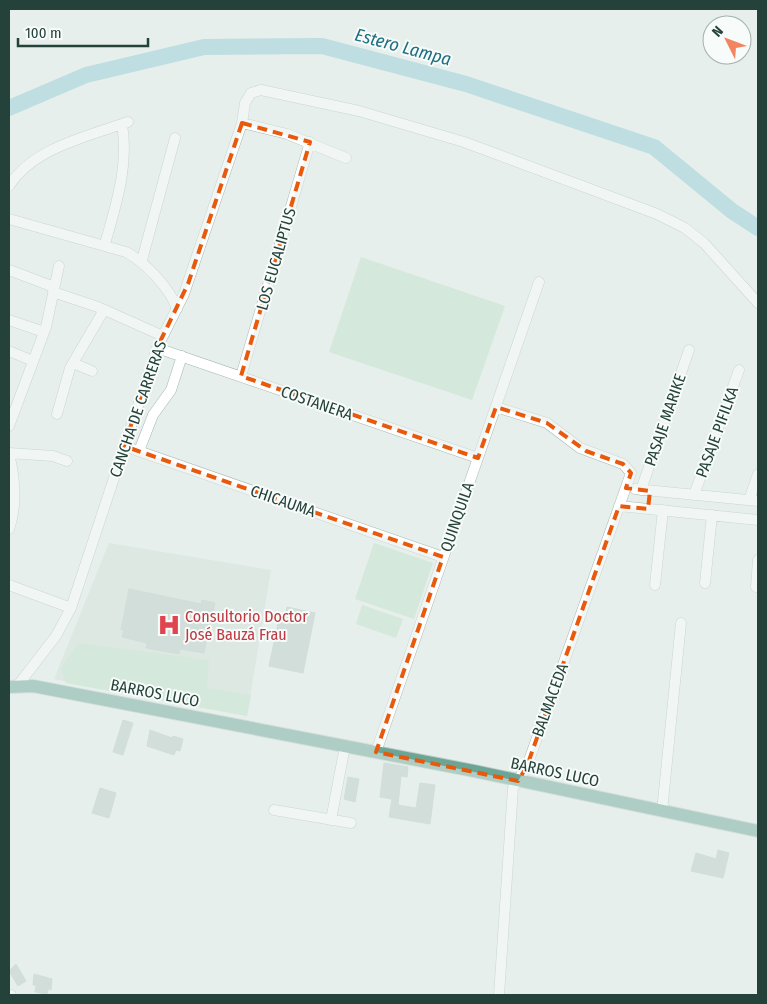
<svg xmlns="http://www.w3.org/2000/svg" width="767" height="1004" viewBox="0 0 767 1004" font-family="'Fira Sans Condensed',sans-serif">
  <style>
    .built { fill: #d4dfda }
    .green { fill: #bfe0c8 }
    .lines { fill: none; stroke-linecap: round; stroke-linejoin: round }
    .river { stroke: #8ec9d4; stroke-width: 16 }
    .building { fill: #bbcac4; stroke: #b8c9c2 }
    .minor-casing { stroke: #a8b8b2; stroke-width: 11 }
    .major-casing { stroke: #c2cac8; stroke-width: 14 }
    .minor { stroke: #fff; stroke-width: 10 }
    .major { stroke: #6aa596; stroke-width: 12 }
    .marked { fill: none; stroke: #e8590c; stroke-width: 4; stroke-dasharray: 10 6; stroke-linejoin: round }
    .labels { text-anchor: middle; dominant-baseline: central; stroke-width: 4; stroke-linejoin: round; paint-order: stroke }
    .street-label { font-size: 16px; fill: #24423a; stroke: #f7fbf9 }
    .health-label { font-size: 16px; fill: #be3a42; stroke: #f7fbf9; text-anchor: start }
    .water-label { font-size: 18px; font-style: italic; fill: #1c6f80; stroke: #f7fbf9 }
  </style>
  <rect width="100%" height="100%" fill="#e6efeb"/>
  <path class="built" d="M109 543 271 570 247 716 54 679Z"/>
  <path class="green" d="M361 257 505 306 472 400 329 352Z
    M374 543 433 563 414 619 355 599Z
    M362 605 403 619 396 638 356 624Z
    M78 643 209 660 207 688 251 695 247 716 66 683 61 668Z"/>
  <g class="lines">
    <path class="river" d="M9 108 86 75 204 47 322 46 466 84 654 147 732 211 758 228"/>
  </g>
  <path class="building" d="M129 589 201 604 202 600 215 603 204 653 180 649 179 654 146 648 147 643 122 637 124 630H121Z
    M287 607 315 613 303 673 269 666 279 619 284 620Z
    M123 720 133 723 123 755 113 752Z
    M150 730 172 738 173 736 183 739 180 751 176 750 174 755 147 746Z
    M384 763 408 767 407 777 401 776 398 805 416 808 420 783 435 785 430 824 389 817 392 799 380 797Z
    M348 777 359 779 355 802 344 799Z
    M100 788 116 793 109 818 92 813Z
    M718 850 729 853 723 878 691 871 696 853 716 859Z
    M16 964 26 981 18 986 9 971Z
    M34 974 52 979 51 990 48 989 47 994 35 992 36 985H33Z"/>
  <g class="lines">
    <defs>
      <path id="minor" d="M242 123 287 134 346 158
        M9 186C33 148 88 136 128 122
        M9 219 126 252C145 262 170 288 177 309
        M105 244C116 204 129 167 122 124
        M142 260 175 138
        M9 270 54 287
        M53 292 98 307 163 336
        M9 320 44 332
        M157 348 478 458
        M9 351 33 361
        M73 363 92 371
        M241 376 310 142
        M496 407 547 423 580 448 623 464 631 473 527 766 513 788 499 995
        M57 414 70 368 104 310
        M9 426 46 327 59 266
        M124 446 443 557
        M139 451 153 415 171 390 182 356
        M9 453 53 456 67 461
        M9 454C15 478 17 506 9 529
        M635 489 758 501
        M641 490 689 350
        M694 495 739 370
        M749 500 758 474
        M619 506 758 520
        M705 583 712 515
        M9 585 71 608
        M655 585 663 510
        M756 587 758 560
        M18 685 56 636 71 608 157 348 184 294 242 123 245 103 251 93 261 90 359 111 464 142 657 214 685 228 704 243 758 303
        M376 752 539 282
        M274 810 351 823
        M662 811 681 623
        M331 820 345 746
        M9 995H11"/>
      <path id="major" d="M9 687 33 686 474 771 758 831"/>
    </defs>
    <use href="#minor" class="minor-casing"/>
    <use href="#major" class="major-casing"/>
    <use href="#minor" class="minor"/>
    <use href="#major" class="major"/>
  </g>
  <path d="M0 0H767V1004H0ZM242 123 310 142 241 376 478 458 496 407 547 423 586 451 623 464 631 473 626 488 650 491 648 509 619 506 527 766 518 781 376 752 443 557 124 446 157 348 188 284Z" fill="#e6efeb" fill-opacity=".55" fill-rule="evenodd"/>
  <path class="marked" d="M242 123 310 142 241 376 478 458 496 407 547 423 586 451 623 464 631 473 626 488 650 491 648 509 619 506 527 766 518 781 376 752 443 557 124 446 157 348 188 284Z"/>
  <defs>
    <symbol id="hospital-bare" viewBox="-9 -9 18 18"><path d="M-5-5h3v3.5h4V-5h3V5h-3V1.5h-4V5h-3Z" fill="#e0444e" stroke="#f7fbf9" stroke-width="2.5" paint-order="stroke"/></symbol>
  </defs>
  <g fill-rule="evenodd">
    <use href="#hospital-bare" x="153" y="609" width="32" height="32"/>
  </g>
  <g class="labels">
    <g class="street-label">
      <text transform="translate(276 259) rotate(-74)">LOS EUCALIPTUS</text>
      <text transform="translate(317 403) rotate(19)">COSTANERA</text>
      <text transform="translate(138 409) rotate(-71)">CANCHA DE CARRERAS</text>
      <text transform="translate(665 420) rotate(-71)">PASAJE MARIKE</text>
      <text transform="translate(717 432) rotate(-70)">PASAJE PIFILKA</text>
      <text transform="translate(283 501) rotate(19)">CHICAUMA</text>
      <text transform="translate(457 517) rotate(-71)">QUINQUILA</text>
      <text transform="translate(155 693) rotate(11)">BARROS LUCO</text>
      <text transform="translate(550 700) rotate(-70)">BALMACEDA</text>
      <text transform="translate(555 772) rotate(12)">BARROS LUCO</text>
    </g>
    <g class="health-label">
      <text x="185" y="616">Consultorio Doctor<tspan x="185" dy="18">José Bauzá Frau</tspan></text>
    </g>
    <g class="water-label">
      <text transform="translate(403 47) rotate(15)">Estero Lampa</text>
    </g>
  </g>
  <rect width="767" height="1004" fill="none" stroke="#24423a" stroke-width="20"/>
  <g transform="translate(727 40) rotate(312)"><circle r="24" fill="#f7fbf9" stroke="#a3b1ad"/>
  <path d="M0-4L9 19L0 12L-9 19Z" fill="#f4845f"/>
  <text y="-8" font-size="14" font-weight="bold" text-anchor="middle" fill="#24423a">N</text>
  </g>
  <path d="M18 38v8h130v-8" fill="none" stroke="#24423a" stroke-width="2.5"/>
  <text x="25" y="38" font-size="15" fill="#24423a" stroke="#f7fbf9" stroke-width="4" paint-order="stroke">100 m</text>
</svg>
